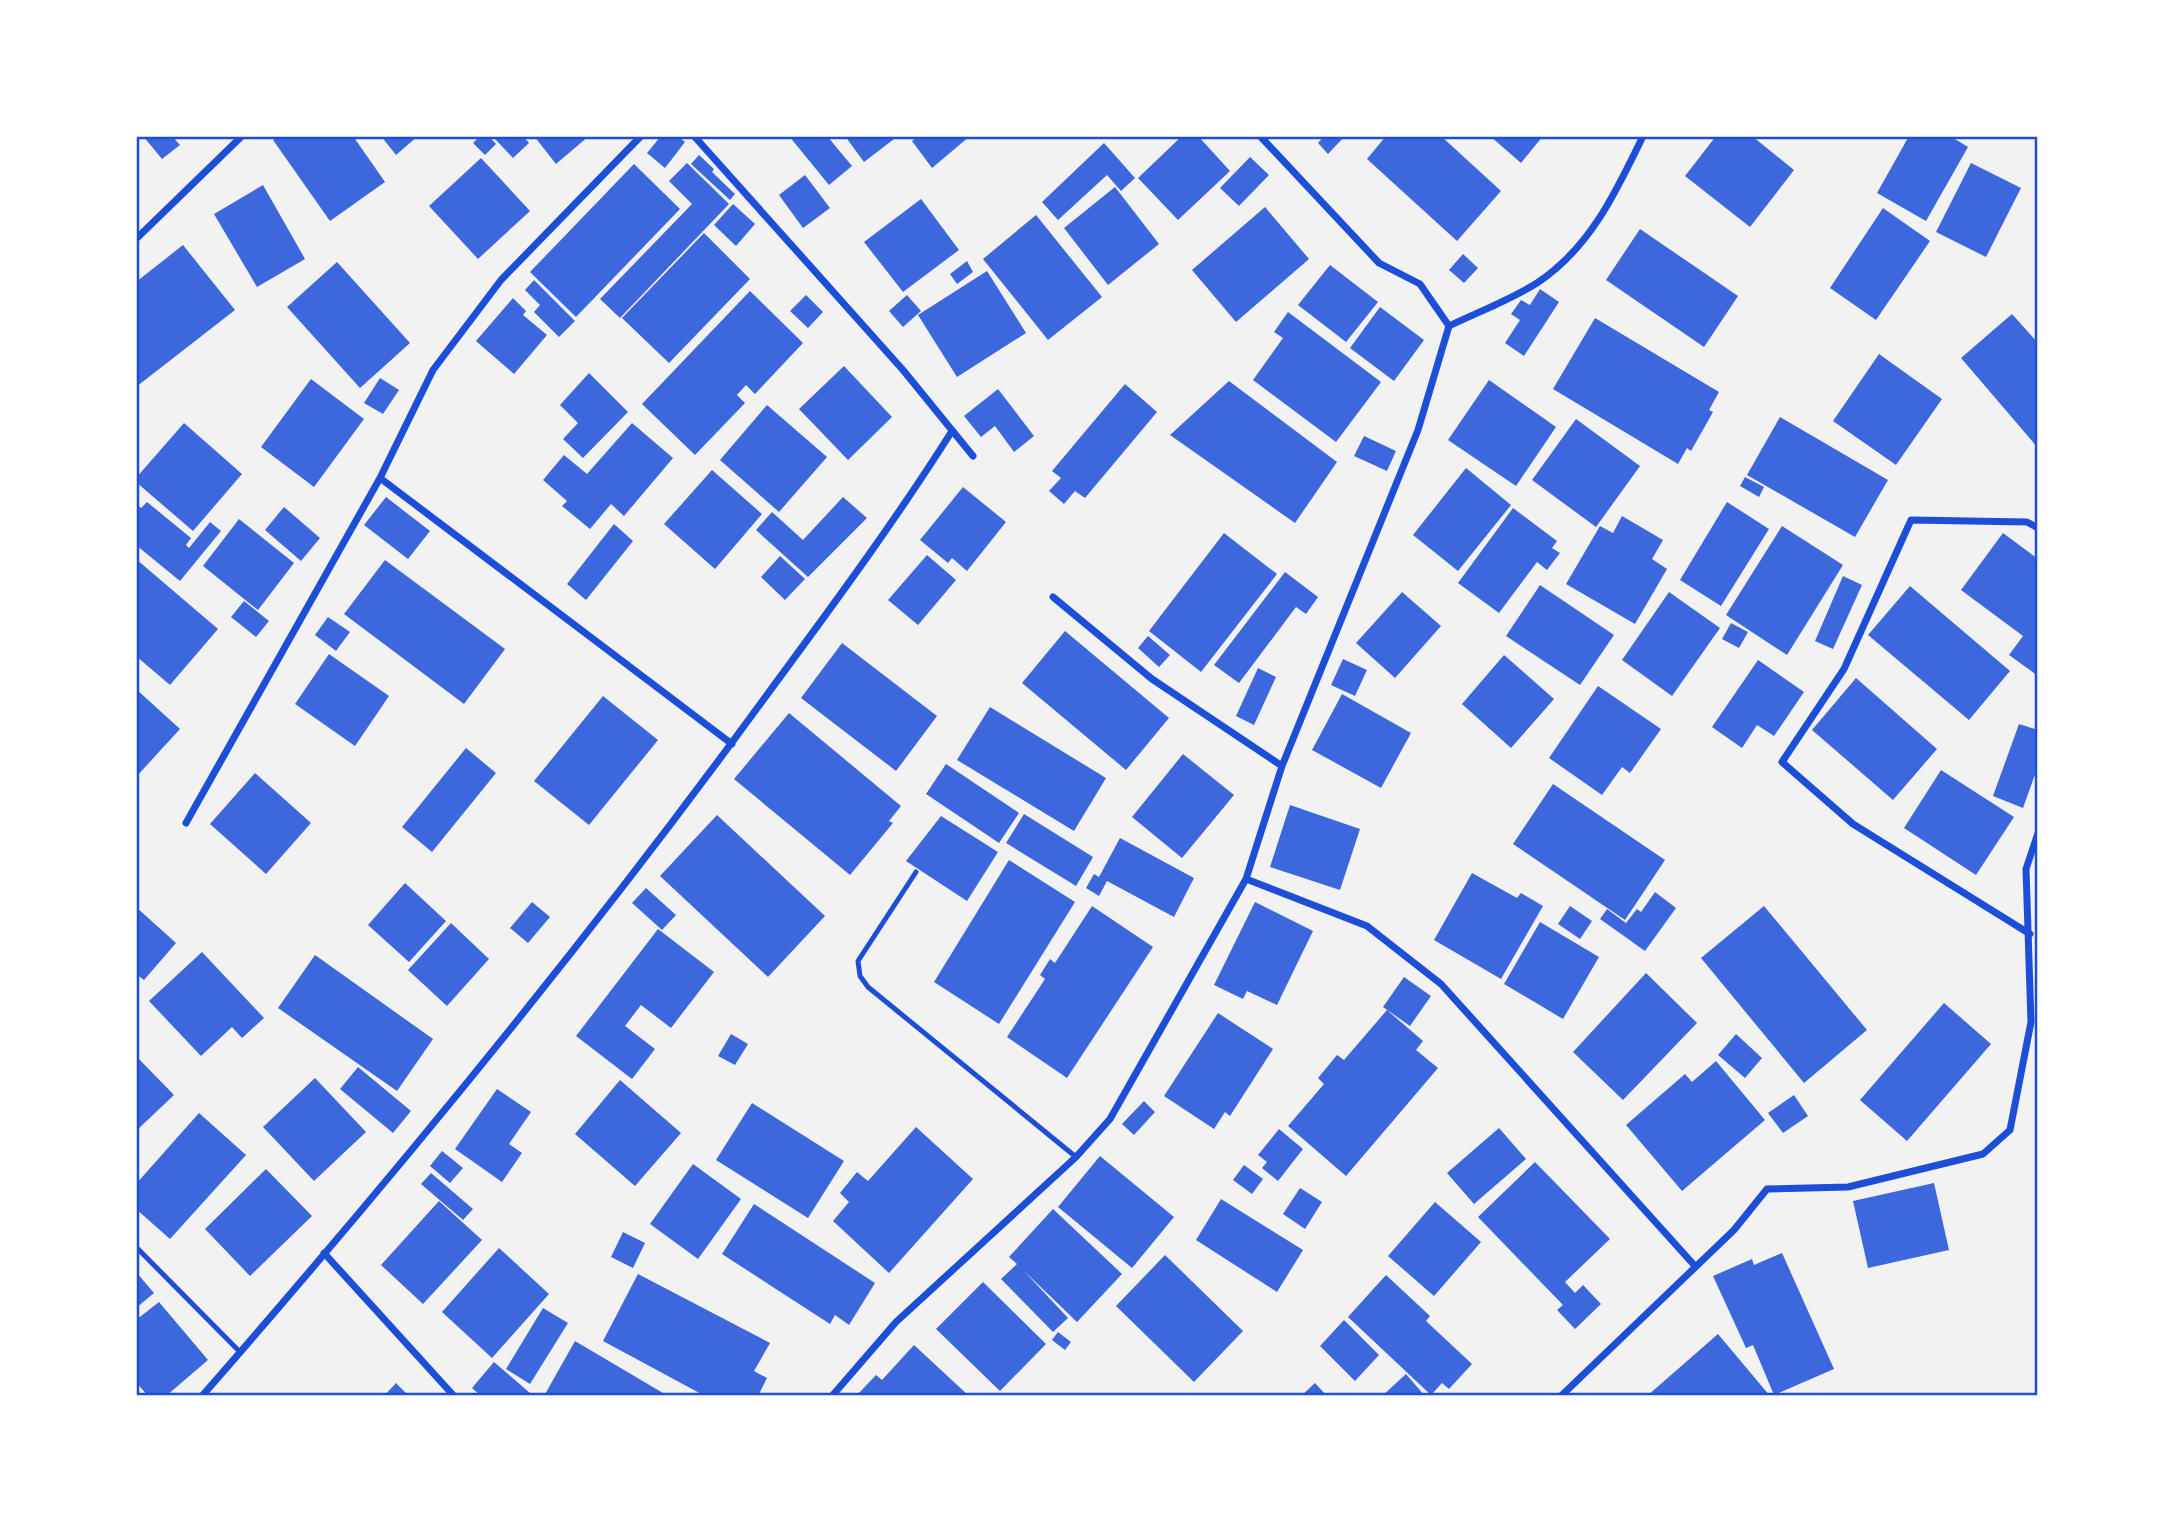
<svg xmlns="http://www.w3.org/2000/svg" width="2174" height="1532" viewBox="0 0 2174 1532" font-family="'Archivo Narrow',sans-serif">
  <style>
    .building { fill: #3d67dc }
    .lines { fill: none; stroke-linecap: round; stroke-linejoin: round }
    .service { stroke: #1d4ed8; stroke-width: 5 }
    .minor { stroke: #1d4ed8; stroke-width: 7 }
    .neatline { fill: none; stroke: #1d4ed8; stroke-width: 2.5 }
  </style>
  <rect width="100%" height="100%" fill="#f2f2f2"/>
  <path class="building" d="M143 136H172L180 145 162 159Z
    M278 136H353L385 182 330 221 273 140Z
    M381 136H418L396 155Z
    M480 136H489L496 144 485 155 473 143Z
    M497 136H523L529 143 513 158 495 139Z
    M534 136H589L556 164Z
    M661 136H678L685 142 665 168 647 153Z
    M789 136H827L852 166 829 185Z
    M845 136H898L864 162Z
    M918 136H970L932 168 912 141Z
    M1182 136H1198L1230 171 1178 220 1138 178Z
    M1324 136H1345L1328 154 1318 143Z
    M1386 136H1441L1501 191 1457 241 1367 159Z
    M1490 136H1543L1521 163Z
    M1716 136H1752L1794 170 1750 227 1685 176Z
    M1909 136H1950L1968 147 1926 221 1877 193Z
    M1104 143 1135 178 1121 191 1107 175 1058 220 1042 202Z
    M699 155 714 169 712 172 735 194 730 200 691 164Z
    M1250 157 1269 175 1239 206 1220 188Z
    M481 158 530 211 478 259 429 206Z
    M687 163 729 204 620 318 600 299 692 204 669 181Z
    M1971 163 2021 188 1986 257 1936 232Z
    M634 164 680 209 576 317 530 272Z
    M805 175 830 208 803 228 779 195Z
    M263 185 305 259 257 287 214 214Z
    M1115 187 1159 244 1108 285 1064 228Z
    M921 199 959 250 903 292 864 242Z
    M733 204 755 224 736 246 714 225Z
    M1265 207 1309 259 1236 322 1192 270Z
    M1883 208 1930 241 1876 320 1830 288Z
    M1036 215 1102 297 1048 340 983 259Z
    M1640 229 1738 296 1704 347 1606 280Z
    M704 233 750 279 669 363 622 318Z
    M183 245 235 310 136 387V282Z
    M1463 254 1478 268 1464 283 1449 270Z
    M967 261 973 272 957 284 950 274Z
    M337 262 410 343 360 388 287 307Z
    M1330 265 1378 302 1346 342 1298 305Z
    M987 271 1026 333 957 377 918 315Z
    M534 280 575 321 559 337 534 312 540 305 525 290Z
    M1540 289 1559 302 1524 356 1505 343 1520 320 1511 314 1521 300 1530 305Z
    M750 291 803 343 755 394 746 385 737 395 745 403 695 455 642 404Z
    M806 295 823 312 808 328 790 311Z
    M907 295 921 311 903 327 889 311Z
    M513 298 526 311 523 315 547 335 514 374 476 341Z
    M1380 307 1424 340 1394 381 1350 348Z
    M1288 312 1381 382 1336 442 1253 380 1283 338 1274 332Z
    M2012 314 2038 343V448L1961 358Z
    M1595 318 1719 392 1709 410 1713 412 1691 451 1687 448 1678 464 1553 389Z
    M1879 354 1942 399 1896 465 1833 421Z
    M844 366 892 417 848 460 799 409Z
    M589 373 628 412 583 458 563 439 578 423 560 405Z
    M380 378 399 390 383 414 364 403Z
    M311 379 364 419 314 487 261 447Z
    M1489 380 1556 427 1516 486 1448 440Z
    M1229 381 1337 462 1295 523 1170 435Z
    M1125 384 1157 412 1085 498 1075 491 1064 504 1049 491 1061 478 1052 471Z
    M998 389 1034 436 1014 452 995 426 981 437 964 416Z
    M767 405 827 457 779 512 720 460Z
    M1780 417 1888 480 1855 537 1747 475Z
    M1576 419 1640 466 1596 527 1532 480Z
    M184 423 242 474 193 531 136 482V478Z
    M632 423 673 458 624 516 611 504 590 529 562 506 567 501 543 480 564 455 587 474Z
    M1364 436 1396 451 1387 471 1354 456Z
    M1466 468 1511 505 1458 571 1413 535Z
    M712 470 762 514 715 569 664 524Z
    M1745 477 1764 487 1759 497 1740 486Z
    M963 487 1006 522 967 571 952 558 948 563 920 540Z
    M386 497 430 531 408 559 364 525Z
    M843 497 867 518 808 577 756 530 772 512 803 540Z
    M147 502 191 538 186 545 189 548 210 522 221 531 180 581 136 545V504L141 508Z
    M1727 502 1769 529 1721 606 1680 580Z
    M284 507 320 538 301 561 265 530Z
    M1513 508 1557 541 1552 548 1560 553 1547 570 1537 562 1499 613 1458 583Z
    M1622 516 1663 540 1652 559 1667 569 1635 624 1566 584 1600 526 1613 533Z
    M239 519 294 563 258 610 203 566Z
    M614 524 633 541 586 600 567 584Z
    M1782 526 1843 565 1787 655 1726 615Z
    M1224 533 1277 574 1201 672 1149 631Z
    M2003 533 2038 559V676L2009 655 2023 636 1961 590Z
    M927 555 956 580 918 625 888 600Z
    M780 556 805 579 785 600 761 577Z
    M136 559 218 629 170 685 136 656Z
    M385 560 505 649 464 704 344 614Z
    M1285 572 1318 597 1306 614 1296 607 1239 683 1214 665Z
    M1843 576 1862 585 1833 649 1815 641Z
    M1540 585 1614 635 1580 685 1506 636Z
    M1910 586 2010 671 1969 720 1868 635Z
    M1402 592 1441 626 1395 678 1356 643Z
    M1669 592 1720 628 1672 696 1622 660Z
    M244 601 269 621 256 637 231 617Z
    M328 617 350 632 336 651 315 635Z
    M1731 623 1748 632 1739 648 1722 639Z
    M1065 631 1169 718 1126 770 1022 683Z
    M1148 636 1170 655 1159 667 1138 648Z
    M842 643 937 716 896 771 801 698Z
    M329 654 389 696 355 746 295 704Z
    M1504 655 1554 699 1511 748 1462 704Z
    M1343 659 1367 670 1355 696 1331 685Z
    M1758 660 1804 692 1774 736 1757 725 1742 748 1712 727Z
    M1258 668 1276 677 1254 725 1236 716Z
    M1856 678 1937 749 1893 800 1812 730Z
    M1598 686 1661 729 1630 773 1622 767 1602 795 1549 758Z
    M136 689 180 729 136 777Z
    M1342 694 1411 733 1381 788 1312 750Z
    M603 696 658 740 589 825 534 781Z
    M990 707 1106 778 1074 831 957 760Z
    M789 713 901 806 889 821 893 823 850 875 734 779Z
    M2019 724 2038 730V766L2023 808 1993 796Z
    M466 748 496 773 432 852 402 827Z
    M1183 754 1234 795 1182 858 1132 817Z
    M946 764 1019 813 999 843 926 794Z
    M1941 770 2014 817 1976 875 1904 828Z
    M255 773 311 823 266 874 210 824Z
    M1553 784 1665 860 1625 920 1513 844Z
    M1290 805 1360 829 1340 890 1270 867Z
    M1024 814 1093 857 1076 886 1006 843Z
    M717 815 825 916 768 977 660 876Z
    M941 816 998 852 967 901 906 861Z
    M1120 838 1194 878 1174 917 1107 881 1099 896 1086 888 1094 874 1099 877Z
    M1009 860 1075 902 999 1024 934 982Z
    M1472 873 1517 898 1521 893 1543 906 1501 979 1434 940Z
    M405 883 446 921 409 962 368 925Z
    M646 888 676 915 662 930 632 903Z
    M1655 892 1676 908 1645 951 1600 919 1607 909 1626 923 1637 909 1641 912Z
    M532 902 550 917 528 943 510 928Z
    M1255 902 1313 931 1277 1005 1247 991 1243 999 1214 985Z
    M1092 906 1153 947 1067 1078 1007 1037 1045 979 1040 975 1050 959 1055 963Z
    M1570 906 1592 921 1580 939 1558 924Z
    M1764 906 1867 1030 1804 1083 1701 958Z
    M136 907 176 943 144 980 136 974Z
    M1540 922 1599 957 1563 1019 1504 984Z
    M451 923 489 959 447 1006 408 970Z
    M658 929 714 972 671 1028 641 1005 625 1026 655 1049 632 1079 576 1036Z
    M202 952 264 1018 242 1038 232 1027 201 1056 149 1001Z
    M315 955 433 1039 397 1091 278 1008Z
    M1646 973 1697 1023 1623 1100 1573 1052Z
    M1404 977 1431 996 1410 1026 1383 1007Z
    M1944 1003 1991 1044 1907 1141 1860 1100Z
    M1387 1010 1423 1041 1416 1050 1438 1068 1346 1176 1288 1126 1324 1084 1318 1078 1337 1055 1344 1060Z
    M1218 1013 1273 1049 1230 1116 1225 1112 1214 1129 1164 1096Z
    M731 1034 748 1044 735 1065 718 1056Z
    M1736 1034 1762 1058 1745 1078 1718 1055Z
    M136 1056 174 1095 136 1131Z
    M1716 1061 1765 1120 1682 1191 1626 1125 1685 1074 1692 1082Z
    M358 1067 411 1111 393 1133 340 1089Z
    M315 1078 366 1132 314 1181 263 1127Z
    M620 1080 681 1133 635 1186 575 1134Z
    M497 1089 531 1112 509 1144 522 1153 502 1182 455 1149Z
    M1794 1095 1808 1116 1783 1133 1768 1113Z
    M1144 1101 1155 1112 1134 1135 1122 1124Z
    M752 1103 844 1161 808 1218 716 1160Z
    M199 1113 246 1155 170 1239 136 1209V1184Z
    M916 1127 973 1179 889 1273 833 1221 849 1202 840 1193 857 1172 868 1181Z
    M1499 1128 1526 1159 1474 1204 1447 1173Z
    M1279 1129 1303 1149 1278 1181 1262 1168 1267 1162 1258 1155Z
    M442 1151 463 1168 450 1183 430 1166Z
    M1100 1156 1174 1217 1132 1268 1058 1207Z
    M1535 1162 1610 1239 1565 1282 1575 1293 1583 1285 1601 1304 1575 1329 1557 1310 1563 1305 1478 1217Z
    M693 1164 741 1199 698 1259 650 1224Z
    M1244 1165 1263 1179 1252 1194 1233 1180Z
    M266 1169 312 1216 250 1276 205 1229Z
    M431 1173 473 1209 463 1220 421 1184Z
    M1934 1183 1949 1250 1868 1268 1853 1201Z
    M1300 1188 1322 1202 1305 1229 1283 1214Z
    M1221 1199 1303 1250 1277 1292 1196 1240Z
    M439 1201 482 1240 423 1304 381 1265Z
    M1435 1202 1481 1242 1434 1296 1388 1256Z
    M754 1204 875 1283 849 1325 835 1315 830 1324 722 1254Z
    M1053 1209 1122 1274 1077 1322 1024 1271 1068 1318 1053 1332 1001 1279 1017 1264 1009 1257Z
    M623 1232 645 1243 633 1268 611 1257Z
    M499 1248 549 1294 492 1358 442 1312Z
    M1782 1253 1834 1369 1774 1395 1753 1345 1746 1348 1713 1276 1752 1259 1754 1265Z
    M1165 1255 1243 1331 1194 1382 1116 1306Z
    M136 1272 154 1293 136 1308Z
    M638 1274 770 1343 754 1371 767 1378 758 1396H705L603 1341Z
    M1386 1275 1430 1316 1426 1321 1472 1364 1449 1389 1442 1383 1431 1395 1348 1317Z
    M983 1282 1046 1344 1000 1391 936 1329Z
    M159 1302 208 1360 166 1396H148L136 1382V1320Z
    M543 1308 568 1323 530 1384 506 1369Z
    M1344 1320 1379 1355 1355 1381 1320 1346Z
    M1058 1332 1071 1342 1065 1350 1052 1340Z
    M1718 1334 1770 1396H1647Z
    M575 1341 668 1396H544Z
    M914 1345 969 1396 858 1394 876 1375 882 1380Z
    M494 1362 530 1393 528 1396H481L472 1388Z
    M1406 1374 1425 1396H1382Z
    M396 1383 409 1396H384Z
    M1315 1383 1327 1396H1301Z"/>
  <g class="lines">
    <path class="service" d="M916 872 858 961 860 976 868 987 1076 1157
      M136 1247 240 1352"/>
    <path class="minor" d="M694 136 903 370 973 456
      M1260 136 1379 263 1420 284 1449 326 1418 430 1282 766
      M136 239 242 136
      M1449 326C1478 312 1510 300 1537 283 1590 248 1616 192 1643 136
      M380 478 732 744
      M186 823 380 478 433 370 501 280 641 136
      M1246 879 1367 926 1441 984 1695 1266
      M2030 934 1853 824 1782 762 1844 669 1911 520 2027 522 2038 528
      M324 1253 454 1396
      M202 1396C396 1174 584 945 758 707 825 616 892 526 952 431
      M832 1396 896 1322 1076 1157 1110 1119 1246 879 1282 766 1152 679 1053 597
      M1561 1396 1734 1230 1767 1189 1848 1187 1983 1154 2010 1130 2031 1022 2026 869 2038 833"/>
  </g>
  <rect width="2174" height="1532" fill="none" stroke="#ffffff" stroke-width="276"/>
  <rect x="138" y="138" width="1898" height="1256" class="neatline"/>
</svg>
